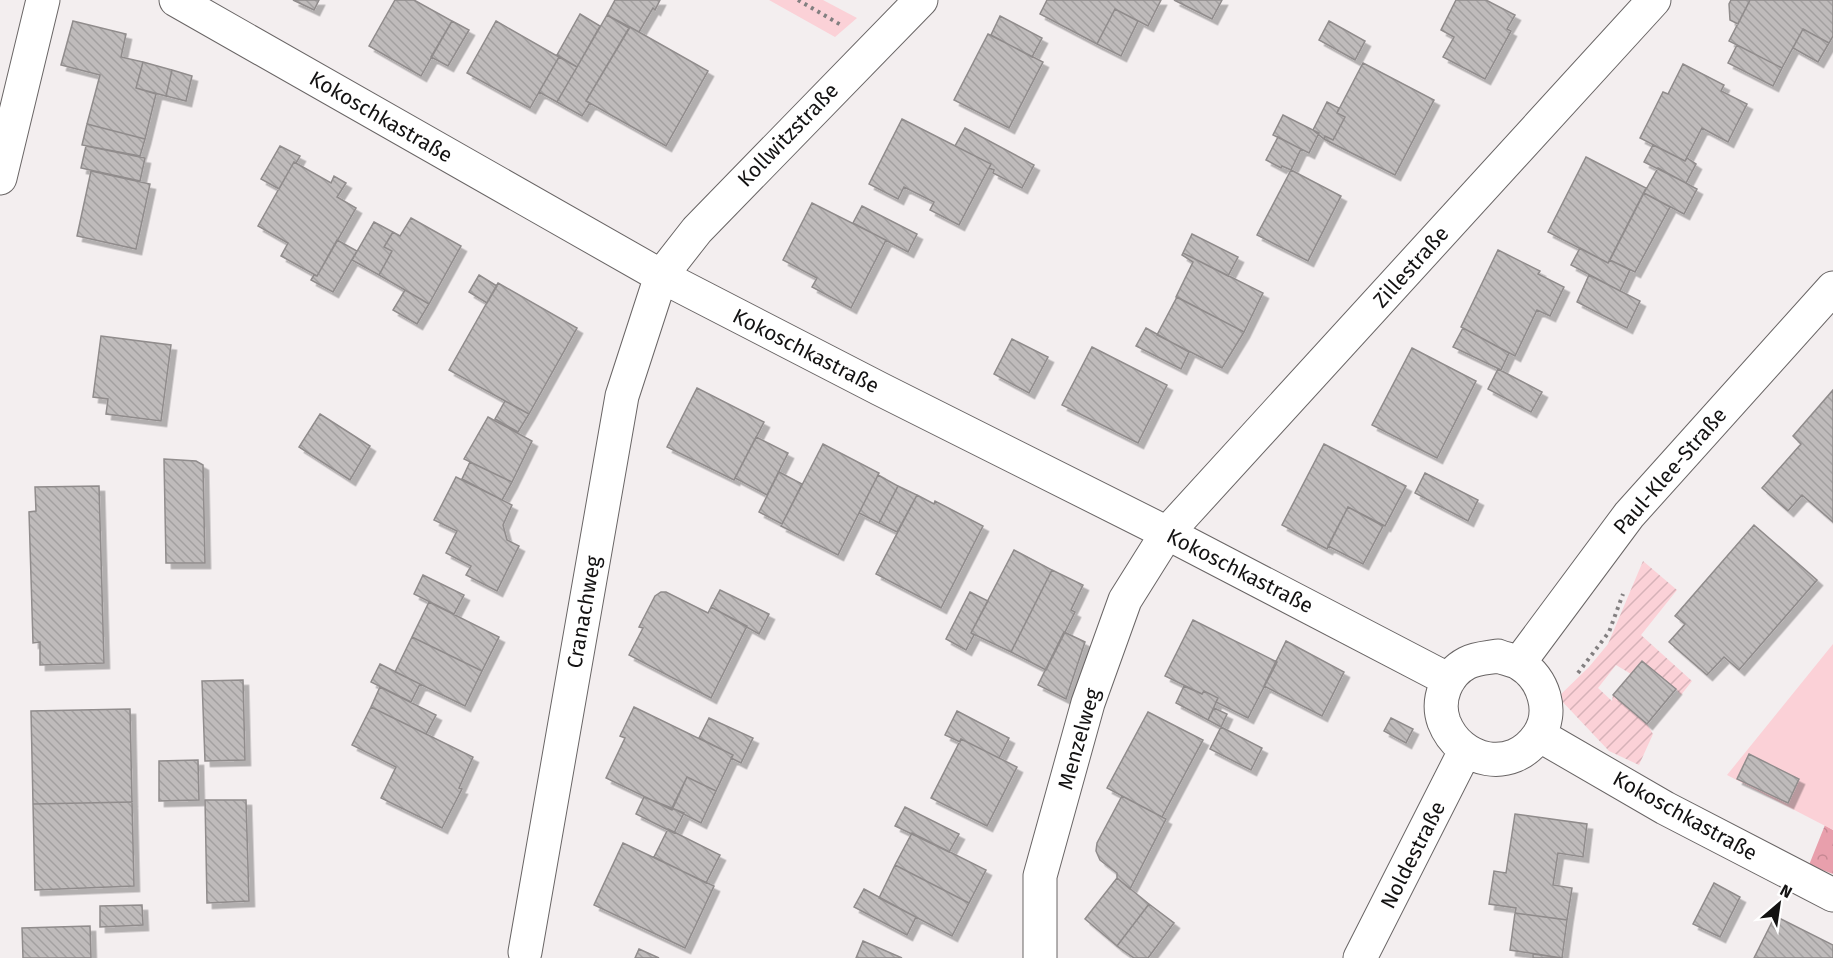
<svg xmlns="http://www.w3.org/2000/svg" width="1833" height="958" viewBox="0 0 1833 958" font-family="'Fira Sans',sans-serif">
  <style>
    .forest { fill: url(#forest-crowns) }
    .park { fill: #fbd1d7 }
    .garden { fill: url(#garden-furrows) }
    .building { fill: url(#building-back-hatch); stroke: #908c8c; stroke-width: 1.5; filter: url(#shadow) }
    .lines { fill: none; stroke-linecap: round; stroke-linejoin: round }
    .street-casing { stroke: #696565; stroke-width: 35 }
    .path { stroke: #827f80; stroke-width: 4; stroke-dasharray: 3 4.5; stroke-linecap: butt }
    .street { stroke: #fff; stroke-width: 33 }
    .labels { text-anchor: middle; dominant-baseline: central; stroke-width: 4.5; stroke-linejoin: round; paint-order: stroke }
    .street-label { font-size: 21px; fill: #131212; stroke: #fff }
  </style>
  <defs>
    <pattern id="forest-crowns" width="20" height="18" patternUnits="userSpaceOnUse" patternTransform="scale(1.5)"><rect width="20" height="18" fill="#e89fac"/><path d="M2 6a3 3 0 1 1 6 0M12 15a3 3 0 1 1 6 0" fill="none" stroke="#c68893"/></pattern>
    <pattern id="garden-furrows" width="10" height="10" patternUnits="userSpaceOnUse" patternTransform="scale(1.5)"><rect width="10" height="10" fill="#fbd1d7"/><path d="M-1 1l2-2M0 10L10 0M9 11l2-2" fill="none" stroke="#d6b2b8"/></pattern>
    <pattern id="building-back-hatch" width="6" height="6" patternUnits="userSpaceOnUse" patternTransform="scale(1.5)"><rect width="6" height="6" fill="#bfbbbb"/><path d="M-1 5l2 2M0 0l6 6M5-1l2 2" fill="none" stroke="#a3a0a0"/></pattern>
    <filter id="shadow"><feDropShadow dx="5.5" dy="5.5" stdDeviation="0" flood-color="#0004"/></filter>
  </defs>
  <rect width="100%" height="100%" fill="#f3eeef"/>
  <path class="forest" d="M1825 825 1833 830V874L1809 865Z"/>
  <path class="park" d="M769 0H823L857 18 835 37Z
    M1833 644V830L1727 775Z"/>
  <path class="garden" d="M1643 561 1677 590 1641 635 1692 681 1681 695 1676 689 1631 674 1616 665 1598 688 1612 701 1613 695 1647 724 1653 734 1639 765 1609 751 1558 697 1589 667 1608 644Z"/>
  <path class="building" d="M293 0H319L314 10Z
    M395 0H414L452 21 421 76 369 46Z
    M615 0H660L655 10 653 8 639 32 607 15Z
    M1047 0H1161L1148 26 1115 9 1097 44 1040 14Z
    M1174 0H1222L1212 19Z
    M1456 0H1486L1515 15 1507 29 1511 31 1485 79 1443 57 1454 37 1441 30Z
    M1731 0H1750L1738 24 1730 20 1729 4Z
    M1750 0H1833V36L1829 43 1803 29 1782 68 1729 41Z
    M1115 9 1138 21 1121 56 1097 44Z
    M580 14 600 26 577 67 557 55Z
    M607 15 629 28 586 101 590 103 582 116 557 102Z
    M1000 16 1042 38 1032 57 991 35Z
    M73 21 126 34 121 57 143 62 136 88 156 94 145 139 87 124 100 75 61 65Z
    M452 21 469 30 448 66 431 57Z
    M496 21 559 57 530 108 467 73Z
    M1329 21 1365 41 1355 60 1319 40Z
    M630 27 708 71 666 146 586 101Z
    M1803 29 1829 43 1818 62 1793 48Z
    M988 34 1043 62 1009 128 954 100Z
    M1737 45 1782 68 1773 86 1728 63Z
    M559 57 577 67 557 102 539 92Z
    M143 62 172 70 166 96 136 88Z
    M1363 63 1434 100 1395 175 1324 139 1325 136 1333 140 1345 117 1337 113Z
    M1683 64 1724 85 1721 91 1747 104 1728 142 1702 128 1685 161 1640 138 1663 92 1668 94Z
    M172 70 192 76 186 101 166 96Z
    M1327 102 1339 108 1337 113 1345 117 1333 140 1325 136 1324 139 1313 130Z
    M1283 115 1319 133 1309 153 1273 135Z
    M902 119 991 164 959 225 930 210 934 202 904 187 898 199 869 184Z
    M87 124 145 139 140 156 82 145Z
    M965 128 1034 165 1022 188 993 173 994 170 989 168 991 164 955 146Z
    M1278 137 1301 149 1291 170 1282 166 1281 168 1266 160Z
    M1653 145 1685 161 1687 158 1696 164 1686 183 1644 162Z
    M86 146 145 158 140 181 81 168Z
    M280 146 300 156 296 163 294 162 279 189 261 179Z
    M1586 157 1646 188 1608 263 1548 232Z
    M294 162 331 183 334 176 346 183 337 197 356 208 317 276 281 256 288 243 258 226Z
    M1658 168 1697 189 1684 214 1644 193Z
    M1291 170 1341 196 1308 261 1257 235Z
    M91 171 150 184 136 249 77 236Z
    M1644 193 1670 207 1635 272 1610 260Z
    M812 203 886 240 851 308 812 287 817 278 783 260Z
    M862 206 917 234 908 252 853 223Z
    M411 218 461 246 429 304 379 275 392 251 384 247 393 232 400 236Z
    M374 222 393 232 384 247 392 251 379 275 352 260Z
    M1192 234 1238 257 1228 276 1183 253Z
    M337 240 357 251 333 292 311 280 314 275 317 276Z
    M1580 248 1608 263 1610 260 1630 270 1620 291 1571 265Z
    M1498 250 1540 271 1538 274 1564 287 1550 316 1537 310 1515 356 1461 327Z
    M1183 253 1263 293 1244 332 1176 297 1193 262 1182 255Z
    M479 275 497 286 487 303 469 292Z
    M1589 275 1640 301 1627 328 1577 302Z
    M498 283 577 328 529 414 449 370Z
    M405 290 429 304 417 324 393 310Z
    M1177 297 1244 332 1222 368 1157 335Z
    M1146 328 1189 352 1181 369 1136 346Z
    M1463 328 1509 353 1501 370 1453 347Z
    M101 336 171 345 161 421 106 414 108 399 93 397Z
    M1012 339 1048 357 1029 393 994 374Z
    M1092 347 1167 385 1138 443 1062 405Z
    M1412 348 1476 381 1437 458 1372 425Z
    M1498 369 1542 392 1531 412 1488 389Z
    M697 388 764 422 734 480 667 447Z
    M1833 390V522L1802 495 1788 511 1762 488 1801 444 1793 436Z
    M505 401 529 414 518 432 495 419Z
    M320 414 370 446 350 480 299 447Z
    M488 417 532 441 512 482 464 459Z
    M756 437 788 453 767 495 735 478Z
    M823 444 879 473 838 555 781 526Z
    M1324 444 1406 486 1385 526 1348 507 1327 549 1282 525Z
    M164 459 196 461 203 465 205 563H166Z
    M470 462 512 482 502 500 462 479Z
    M779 472 802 484 782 524 759 512Z
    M1425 473 1478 500 1468 521 1415 493Z
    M878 475 898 486 879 523 859 513Z
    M456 477 512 505 503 525 507 540 519 546 497 591 466 575 471 566 446 553 457 531 434 520Z
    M99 486 104 663 40 665V642L33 643 29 512 36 511 35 487Z
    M898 486 917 495 897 532 879 523Z
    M917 495 934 504 935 501 983 526 941 608 876 574Z
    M1348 507 1383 526 1363 564 1328 546Z
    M1754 525 1817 580 1739 670 1724 657 1707 675 1669 642 1685 624 1675 616Z
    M1014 550 1052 570 1011 652 971 633Z
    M1052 570 1083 585 1071 610 1075 612 1046 670 1011 652Z
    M423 575 464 595 454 614 414 594Z
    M720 590 769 614 759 634 711 607Z
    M661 592H666L708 613 711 607 747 626 711 698 629 655 643 628 639 627 655 596Z
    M970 592 988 601 971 633 974 635 966 650 946 639Z
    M429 602 499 637 482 671 412 637Z
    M1193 620 1277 662 1248 718 1216 702 1218 698 1204 691 1202 694 1165 676Z
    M1064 632 1085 642 1066 699 1038 685Z
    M412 637 482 671 465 706 395 672Z
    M1286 641 1344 672 1322 716 1264 686Z
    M1642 661 1676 689 1647 724 1613 695Z
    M380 664 420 684 411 702 371 682Z
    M243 680 245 760 205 761 202 681Z
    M1184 686 1202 694 1204 691 1218 698 1208 720 1176 703Z
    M380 687 436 715 426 734 371 707Z
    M371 707 473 757 459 788 462 789 442 828 381 798 396 767 352 745Z
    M634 707 733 755 716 791 687 777 672 810 606 778 625 738 620 736Z
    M1214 708 1227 714 1221 727 1208 720Z
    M130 709 132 802 33 804 31 711Z
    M957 711 1009 738 999 758 961 739 960 742 945 735Z
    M1148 712 1203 740 1162 817 1107 788Z
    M709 718 753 738 741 763 731 758 733 755 699 738Z
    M1391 718 1413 729 1406 743 1384 731Z
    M1221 727 1262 748 1251 770 1210 749Z
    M961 739 1017 767 987 826 931 798Z
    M1749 754 1799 779 1788 803 1737 779Z
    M198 760 199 800 159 801V761Z
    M687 777 716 791 701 823 672 808Z
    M1122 796 1166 819 1130 889 1117 878V873L1100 860 1096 851 1097 843Z
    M644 797 684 813 674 833 636 814Z
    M205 800H246L249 901 207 903Z
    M132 802 134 886 35 890 33 804Z
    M905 807 959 834 949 852 895 826Z
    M1515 814 1587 824 1583 857 1558 853 1553 885 1572 888 1567 920 1515 913 1516 908 1489 904 1494 871 1506 873Z
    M668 829 720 855 706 883 654 857Z
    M912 833 986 870 969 903 895 865Z
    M623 843 714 886 685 948 594 905Z
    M895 865 969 903 952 936 879 898Z
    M1117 878 1149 904 1117 946 1085 919Z
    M1714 883 1740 897 1720 937 1693 924Z
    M864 889 916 917 907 935 854 907Z
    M1149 904 1174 923 1148 958H1134L1117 946Z
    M142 905 143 925 100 927V906Z
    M1515 913 1567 920 1562 958 1510 950Z
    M1775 916 1833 945V958H1754Z
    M90 926 91 958H23L22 928Z
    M863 941 902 958H856Z
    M639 949 659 958H635Z
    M1533 954 1562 958H1563H1533Z"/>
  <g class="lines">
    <defs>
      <path id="street" d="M176 0 661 276 880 389 1167 533 1449 680
        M0 178 43 0
        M1498 656C1505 659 1514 660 1520 664 1543 678 1555 712 1538 736 1512 774 1460 763 1444 722 1436 700 1446 674 1467 663 1477 658 1488 658 1498 656Z
        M1519 663 1629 515 1833 288
        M1539 735 1665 808 1833 895
        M525 952 622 396 661 276 697 230 921 0
        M1040 958V876L1088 703 1125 600 1167 533 1654 0
        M1360 958 1465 751"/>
    </defs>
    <use href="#street" class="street-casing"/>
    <path class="path" d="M798 0 841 25
      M1578 673 1609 632 1623 594"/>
    <use href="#street" class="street"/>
  </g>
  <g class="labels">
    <g class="street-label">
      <text transform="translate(381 117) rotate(30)">Kokoschkastraße</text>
      <text transform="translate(788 135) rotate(-46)">Kollwitzstraße</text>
      <text transform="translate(1411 267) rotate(-48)">Zillestraße</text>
      <text transform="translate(806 351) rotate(27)">Kokoschkastraße</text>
      <text transform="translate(1670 471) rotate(-49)">Paul-Klee-Straße</text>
      <text transform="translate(1240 571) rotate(27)">Kokoschkastraße</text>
      <text transform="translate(584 612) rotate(-80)">Cranachweg</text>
      <text transform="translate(1079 739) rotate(-74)">Menzelweg</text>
      <text transform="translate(1685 816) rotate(29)">Kokoschkastraße</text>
      <text transform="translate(1413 855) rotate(-63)">Noldestraße</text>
    </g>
  </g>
  <g transform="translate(1779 904) rotate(29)" stroke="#ffffff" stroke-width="4.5" paint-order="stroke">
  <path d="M0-4.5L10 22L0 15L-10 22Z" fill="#131212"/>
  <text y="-9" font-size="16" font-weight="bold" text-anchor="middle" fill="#131212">N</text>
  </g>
</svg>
